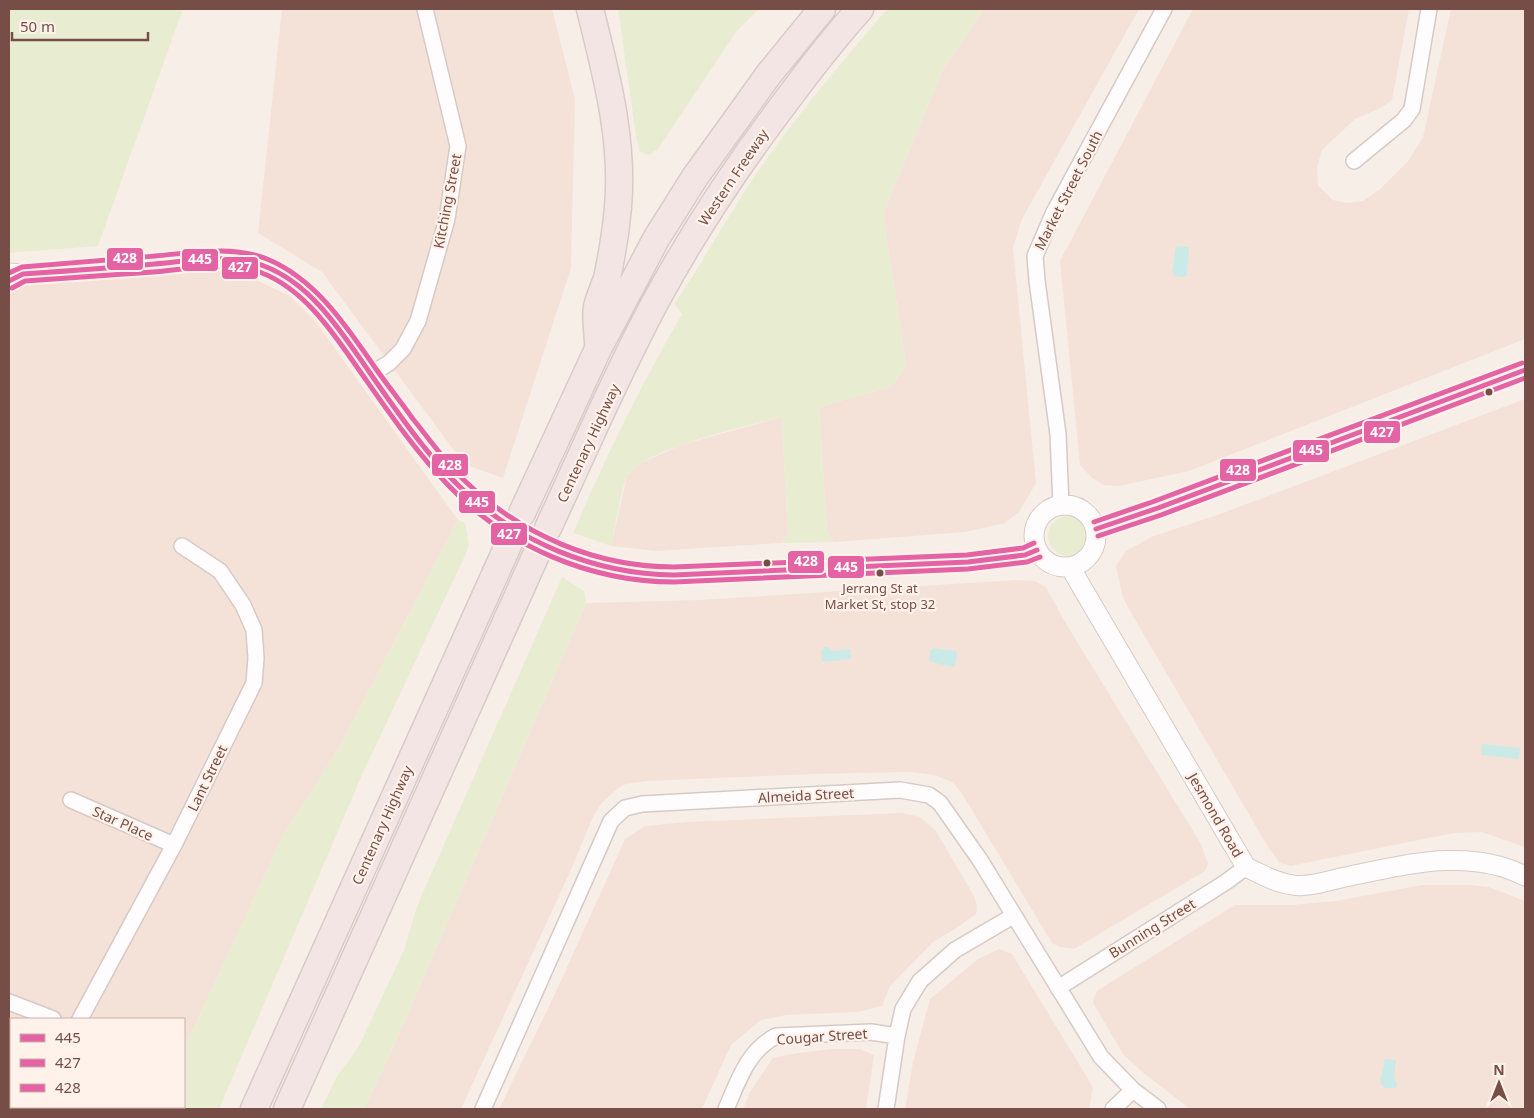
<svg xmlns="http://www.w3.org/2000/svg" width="1534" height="1118" viewBox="0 0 1534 1118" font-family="'Noto Sans',sans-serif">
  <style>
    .residential { fill: #f4e2d8 }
    .green { fill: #e8edd2 }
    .water { fill: #c9eae6 }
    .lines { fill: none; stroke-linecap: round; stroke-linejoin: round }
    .minor-casing { stroke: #d6cac6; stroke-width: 18 }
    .tertiary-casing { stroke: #d6cac6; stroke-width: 21 }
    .motorway-casing { stroke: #d9cbc8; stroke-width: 29 }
    .minor { stroke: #fefcfc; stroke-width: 15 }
    .tertiary { stroke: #fefcfc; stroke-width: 19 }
    .motorway { stroke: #f2e5e3; stroke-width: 26 }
    .tertiary-bridge-casing { stroke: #d6cac6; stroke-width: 21; stroke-linecap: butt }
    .tertiary-bridge { stroke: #fefcfc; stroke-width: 19 }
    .bus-1-casing { stroke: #fff2ea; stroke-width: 9 }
    .bus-2-casing { stroke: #fff2ea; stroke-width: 9 }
    .bus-3-casing { stroke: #fff2ea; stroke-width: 9 }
    .bus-1 { stroke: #e463a4; stroke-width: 5 }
    .bus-2 { stroke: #e463a4; stroke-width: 5 }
    .bus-3 { stroke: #e463a4; stroke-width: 5 }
    .bus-dot { fill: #774e47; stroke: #fff2ea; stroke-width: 2 }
    .labels { text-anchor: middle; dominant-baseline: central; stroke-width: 4.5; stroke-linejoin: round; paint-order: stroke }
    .bus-label { font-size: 13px; fill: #774e47; stroke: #fff2ea }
    .street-label { font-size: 14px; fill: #774e47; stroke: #fff2ea }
    .line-badge { stroke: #fff2ea; stroke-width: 2 }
    .badge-label { font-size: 14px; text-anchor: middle; font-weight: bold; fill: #fff }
  </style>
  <rect width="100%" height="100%" fill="#f8eee8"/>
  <path class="residential" d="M282 9H552L575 99 571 268 503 478 464 464 322 272 258 233Z
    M984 9H1139L1022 219 1013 248 1036 483 1019 512 1005 523 965 532 835 542 827 533 819 407 892 386 906 364 883 214 942 71Z
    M1193 9H1409L1392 100 1379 109 1355 119 1322 150 1317 167 1318 185 1333 200 1346 203 1363 201 1380 189 1409 160 1423 137 1451 9H1525V339L1189 471 1119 486 1104 485 1092 478 1080 465 1060 261Z
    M216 271 254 279 290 296 316 322 458 520 339 748 284 834 184 1049V1019H11V1107H157L156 1109H9V293L20 286Z
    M1525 399V847L1481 832 1454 833 1290 866 1280 863 1268 847 1129 609 1123 598 1116 566 1126 551 1151 537 1220 514Z
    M782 417 788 535 781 543 657 551 611 546 627 476 637 465 681 445Z
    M1016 580 1035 581 1046 587 1065 622 1201 844 1208 864 1205 871 1074 949 1060 947 1052 943 961 792 952 782 934 775 911 772 814 774 647 781 626 784 618 788 601 804 593 817 570 872 461 1109H364L395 1043 586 603 699 600Z
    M902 813 920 817 936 831 974 896 977 906 976 914 958 927 933 942 890 986 882 1006 859 1012 786 1015 761 1020 731 1045 702 1109H499L554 996 625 839 645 826 687 822Z
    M1422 885H1470L1489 887 1525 901V1109H1190L1141 1071 1123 1054 1093 1003 1094 997 1098 990 1235 905H1292L1336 901Z
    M999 949 1012 954 1093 1087 1089 1109H905L913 1062 930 999 978 959Z
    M832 1049H860L874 1055 866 1109H743L750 1092 773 1058 798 1053Z"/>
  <path class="green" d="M9 9H183L98 246 9 253Z
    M618 9H759L736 32 658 149 649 155 640 152 636 136Z
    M887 9H984L942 71 883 214 906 364 892 386 819 407 827 533 835 542 781 543 788 535 782 417C748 426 647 448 628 475 622 482 614 534 611 546L573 533C605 458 641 385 682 314L674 304C707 256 734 204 768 157 805 105 846 57 887 9Z
    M1048 536a20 20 0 1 1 40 0a20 20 0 1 1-40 0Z
    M458 520 465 523 469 545 463 560 362 775 219 1109H156L157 1107H184V1049L284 833 339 748Z
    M562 577 584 591 586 603 395 1043 364 1109H321L337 1076 358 1048 404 950 417 906Z"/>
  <path class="water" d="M1176 246 1189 247 1187 275 1184 277 1174 276 1172 272Z
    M824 647H828L832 651 850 649 851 659 822 662 821 651Z
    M934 648 955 651 957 654 955 665 953 667 931 662 929 660 931 650Z
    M1482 744 1520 748 1519 759 1481 755Z
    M1385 1059 1396 1060 1394 1076 1397 1085 1396 1088H1386L1382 1086 1380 1082Z"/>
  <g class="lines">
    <defs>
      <path id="minor" d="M1354 161 1404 120 1412 109 1429 9
        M371 374 389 363 403 349 418 321 447 219 458 146 425 9
        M1061 505 1058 434 1037 281 1035 256 1054 212 1164 9
        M71 800 174 845
        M1058 988 1226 882 1246 867
        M9 1002 53 1019
        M80 1019 174 845 254 683 256 658 254 630 243 605 220 571 182 546
        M38 1109 39 1107
        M483 1109 611 821 625 808 642 804 900 790 929 795 940 803 980 860 1101 1057 1133 1090 1158 1109
        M726 1109C738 1082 747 1051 776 1036L871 1032 897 1036
        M886 1109 897 1036 903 1009 920 981 955 950 1013 916
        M1113 1109 1133 1090"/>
      <path id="tertiary" d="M9 273 23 274C65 271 108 267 151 264 187 261 224 256 260 265 308 276 343 337 371 374 401 416 431 459 468 495
        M1034 536a31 31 0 1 1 62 0a31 31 0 1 1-62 0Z
        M1096 529 1158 508 1525 370
        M595 565C622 571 647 575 674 575L968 562 1025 555 1037 550
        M1070 567 1246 867C1261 874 1276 883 1293 885 1307 888 1331 880 1345 877 1404 865 1469 847 1525 876"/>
      <path id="motorway" d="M590 9C606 74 624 139 618 207 616 231 612 255 607 278 604 288 599 297 597 307 595 319 598 333 598 345
        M522 513 598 349 656 239 695 177 769 74 822 9
        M548 528C584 451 617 373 657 299 695 229 739 163 787 100 810 69 834 38 860 9
        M254 1109 510 541
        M287 1109 536 555"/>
    </defs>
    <use href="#minor" class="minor-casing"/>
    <use href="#tertiary" class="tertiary-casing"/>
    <use href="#motorway" class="motorway-casing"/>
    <use href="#minor" class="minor"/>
    <use href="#tertiary" class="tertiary"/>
    <use href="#motorway" class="motorway"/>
    <defs>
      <path id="tertiary-bridge" d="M468 495 506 523 528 537 595 565"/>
    </defs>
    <use href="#tertiary-bridge" class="tertiary-bridge-casing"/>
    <use href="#tertiary-bridge" class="tertiary-bridge"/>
    <defs>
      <path id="bus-1" d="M9 281 23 274C67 271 111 268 155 264 190 261 230 253 264 266 312 284 342 333 370 373 395 409 427 455 459 486 517 542 594 574 674 575L968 562 1025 555 1037 550
        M1096 529 1158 508 1525 370"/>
      <path id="bus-2" d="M12 288 25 281C68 278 111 275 153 272 188 269 228 260 262 273 308 291 337 339 364 377 390 414 417 453 448 485 506 546 590 582 674 582L968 569 1027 562 1040 557
        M1098 536 1161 515 1525 378"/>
      <path id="bus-3" d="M9 273 22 267C67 263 111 260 155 256 191 253 232 245 267 259 316 279 347 327 376 369 388 386 401 402 413 419 430 440 446 463 466 482 522 535 596 567 674 567L967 555 1023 548 1034 543
        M1094 522 1155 501 1522 363"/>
    </defs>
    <use href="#bus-1" class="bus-1-casing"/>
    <use href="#bus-2" class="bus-2-casing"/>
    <use href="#bus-3" class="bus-3-casing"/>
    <use href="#bus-1" class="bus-1"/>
    <use href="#bus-2" class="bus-2"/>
    <use href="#bus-3" class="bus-3"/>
  </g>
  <g class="bus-dot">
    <circle cx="1489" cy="392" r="4.5"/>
    <circle cx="767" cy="563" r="4.5"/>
    <circle cx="880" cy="573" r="4.5"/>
  </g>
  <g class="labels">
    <g class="bus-label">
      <text x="880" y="588">Jerrang St at<tspan x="880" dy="16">Market St, stop 32</tspan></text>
    </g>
    <g class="street-label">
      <text transform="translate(733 177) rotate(-56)">Western Freeway</text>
      <text transform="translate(1068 190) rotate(-63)">Market Street South</text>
      <text transform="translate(447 201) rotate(-79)">Kitching Street</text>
      <text transform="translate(588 443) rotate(-65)">Centenary Highway</text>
      <text transform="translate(207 778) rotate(-64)">Lant Street</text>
      <text transform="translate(806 795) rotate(-3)">Almeida Street</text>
      <text transform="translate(1216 815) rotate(60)">Jesmond Road</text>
      <text transform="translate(123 823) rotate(24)">Star Place</text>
      <text transform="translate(382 825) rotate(-66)">Centenary Highway</text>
      <text transform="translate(1152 928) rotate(-32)">Bunning Street</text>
      <text transform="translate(822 1036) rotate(-4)">Cougar Street</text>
    </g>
  </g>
  <g class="line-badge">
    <rect x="106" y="247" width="38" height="24" rx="5" fill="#e463a4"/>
    <rect x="181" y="248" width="38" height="24" rx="5" fill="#e463a4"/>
    <rect x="221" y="256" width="38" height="24" rx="5" fill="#e463a4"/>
    <rect x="1363" y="420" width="38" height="24" rx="5" fill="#e463a4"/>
    <rect x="1292" y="439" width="38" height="24" rx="5" fill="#e463a4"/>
    <rect x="431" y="453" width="38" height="24" rx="5" fill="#e463a4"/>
    <rect x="1219" y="458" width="38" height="24" rx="5" fill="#e463a4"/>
    <rect x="458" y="490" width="38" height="24" rx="5" fill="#e463a4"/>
    <rect x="490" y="522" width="38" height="24" rx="5" fill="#e463a4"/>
    <rect x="787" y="550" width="38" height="24" rx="5" fill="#e463a4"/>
    <rect x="827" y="555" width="38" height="24" rx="5" fill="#e463a4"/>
  </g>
  <g class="badge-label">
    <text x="125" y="263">428</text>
    <text x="200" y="264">445</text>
    <text x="240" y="272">427</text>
    <text x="1382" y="437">427</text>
    <text x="1311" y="455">445</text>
    <text x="450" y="470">428</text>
    <text x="1238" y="475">428</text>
    <text x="477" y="507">445</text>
    <text x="509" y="539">427</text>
    <text x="806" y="566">428</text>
    <text x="846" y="572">445</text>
  </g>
  <rect width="1534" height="1118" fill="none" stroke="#774e47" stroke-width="20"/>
  <rect x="10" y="1018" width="175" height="90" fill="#fff2ea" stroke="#c9b0a9"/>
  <rect x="20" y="1034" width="25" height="8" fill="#e463a4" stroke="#c9b0a9"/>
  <text x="55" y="1043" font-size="15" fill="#774e47">445</text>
  <rect x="20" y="1059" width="25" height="8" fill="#e463a4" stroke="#c9b0a9"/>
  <text x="55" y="1068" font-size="15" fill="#774e47">427</text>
  <rect x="20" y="1084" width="25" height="8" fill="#e463a4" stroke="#c9b0a9"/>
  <text x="55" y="1093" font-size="15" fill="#774e47">428</text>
  <g transform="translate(1499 1083)" stroke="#fff2ea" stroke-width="4" paint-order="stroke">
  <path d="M0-4L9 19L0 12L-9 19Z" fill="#774e47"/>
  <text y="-8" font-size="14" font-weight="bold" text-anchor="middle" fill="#774e47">N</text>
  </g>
  <path d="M12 32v8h136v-8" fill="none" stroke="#774e47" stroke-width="2.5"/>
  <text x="20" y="32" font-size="15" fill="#774e47" stroke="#fff2ea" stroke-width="4" paint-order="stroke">50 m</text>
</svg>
